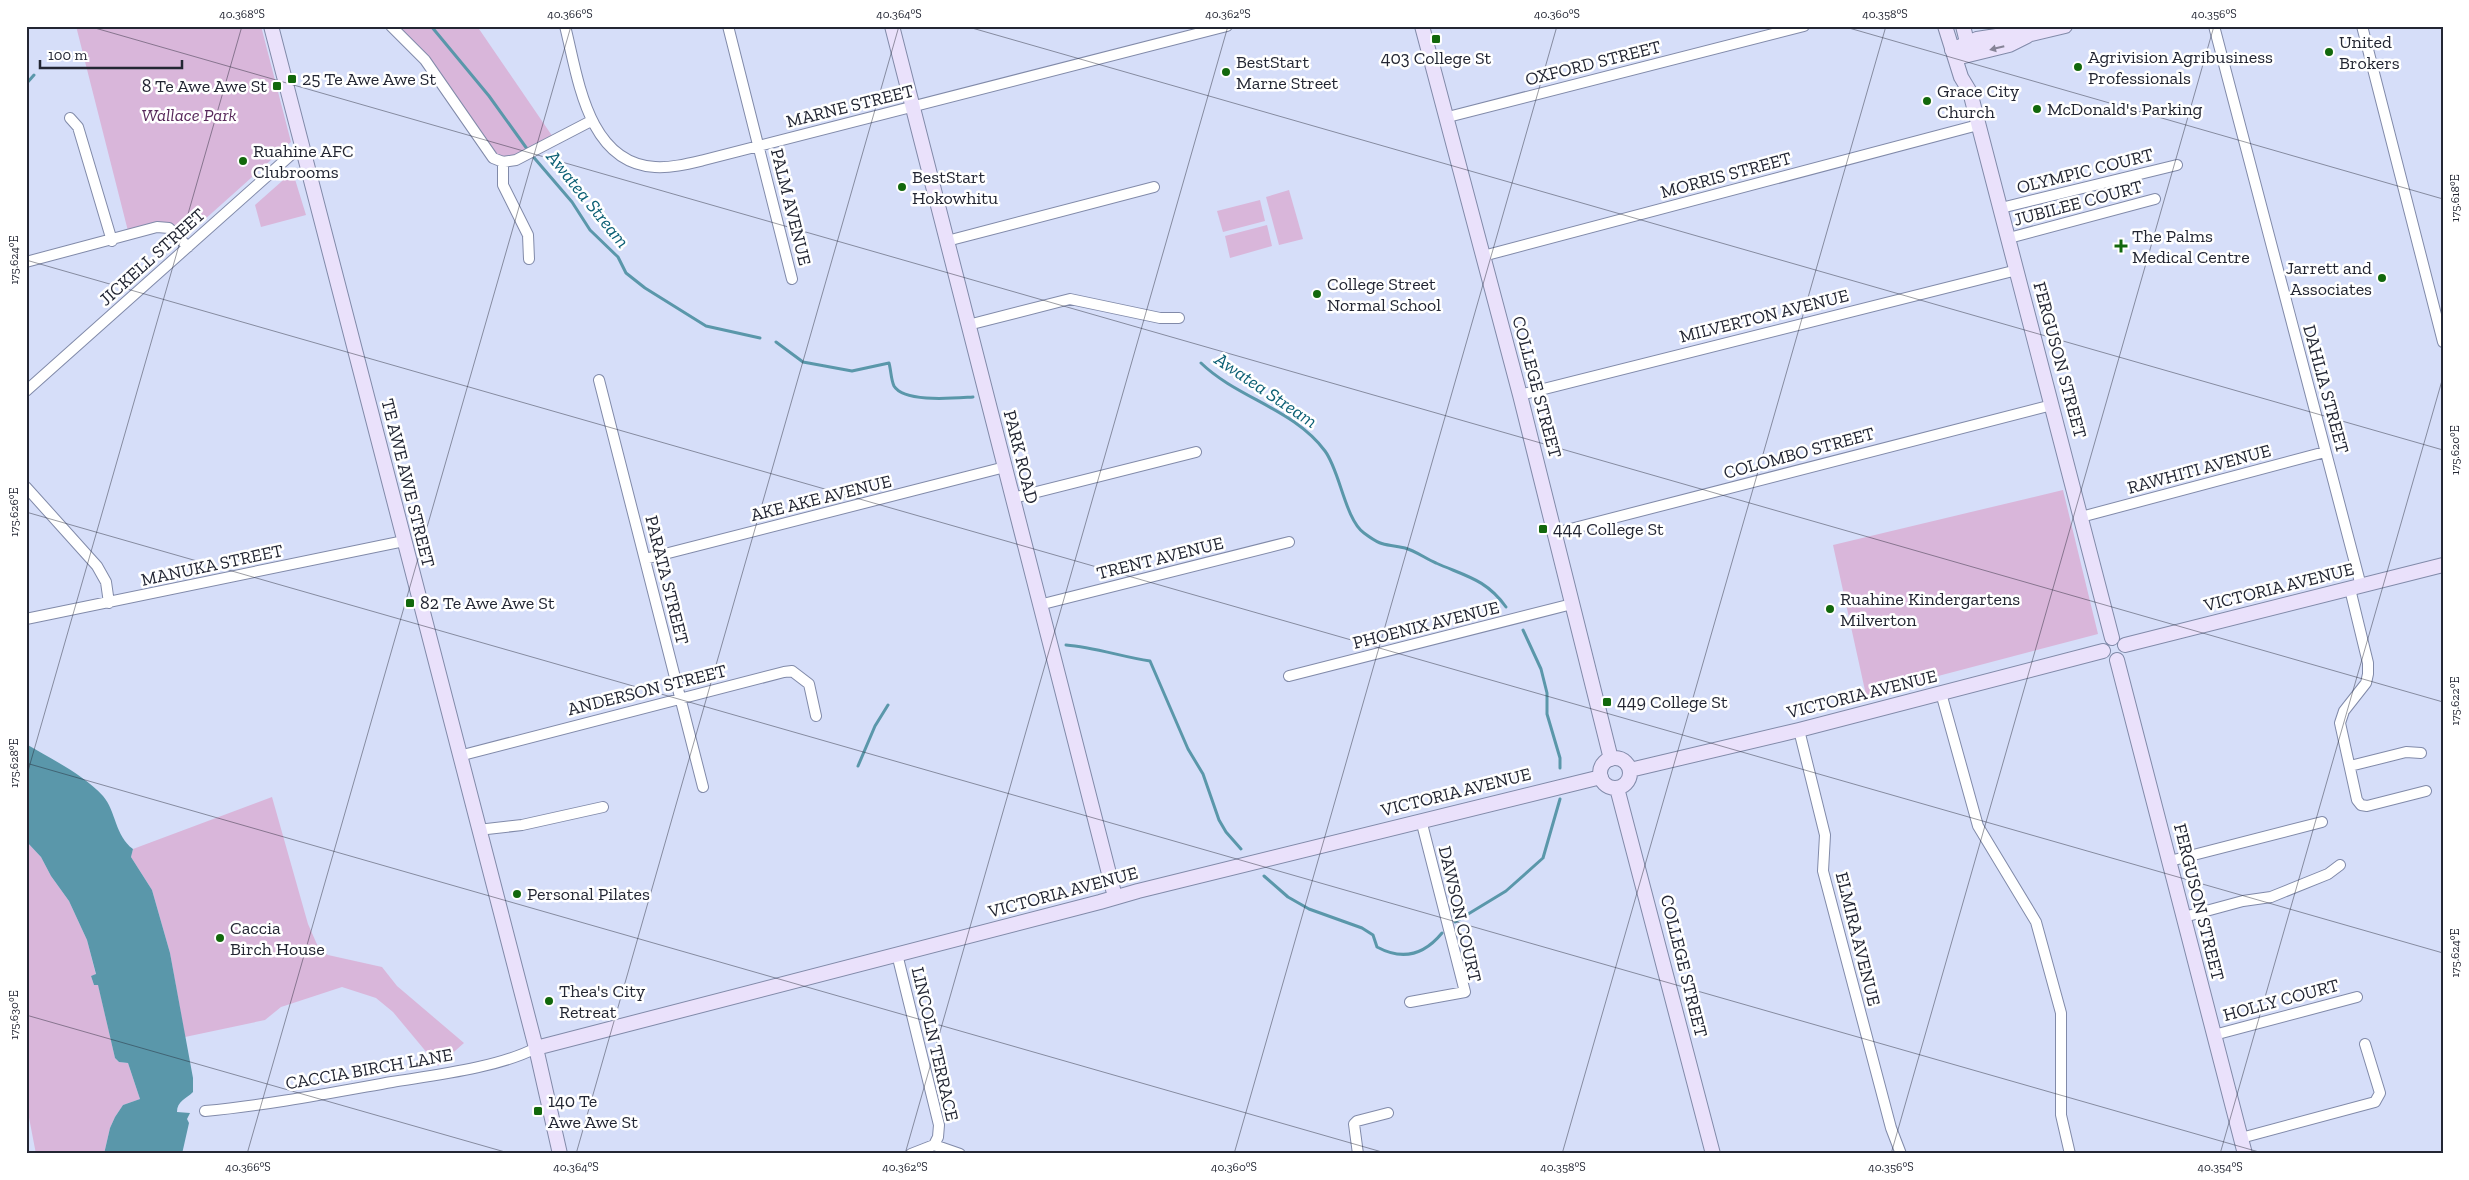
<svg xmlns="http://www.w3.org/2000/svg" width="2469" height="1180" viewBox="0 0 2469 1180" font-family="'Zilla Slab',serif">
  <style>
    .green { fill: #d9b6da }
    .water { fill: #5a97aa }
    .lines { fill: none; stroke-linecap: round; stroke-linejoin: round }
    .stream { stroke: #5a97aa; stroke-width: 3 }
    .street-casing { stroke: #818aa9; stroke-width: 12 }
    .secondary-casing { stroke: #818aa9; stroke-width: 16 }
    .street { stroke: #fff; stroke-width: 10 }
    .secondary { stroke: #eae1fb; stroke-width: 14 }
    .oneway { fill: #868497 }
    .ticks { fill: none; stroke: #232633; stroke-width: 1; stroke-opacity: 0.45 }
    .poi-dot { fill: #12680c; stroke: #fff; stroke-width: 2 }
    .labels { text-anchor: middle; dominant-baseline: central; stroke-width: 5; stroke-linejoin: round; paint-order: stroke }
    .poi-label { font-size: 18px; fill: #232633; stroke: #fff; text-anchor: start }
    .street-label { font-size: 18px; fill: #232633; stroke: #fff }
    .park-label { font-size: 18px; font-style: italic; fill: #58295b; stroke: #fff }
    .water-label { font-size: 19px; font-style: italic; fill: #0b5f74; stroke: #fff }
    .neatline { fill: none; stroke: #232633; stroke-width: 2 }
    .ticks-label { font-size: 12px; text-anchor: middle; fill: #232633 }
  </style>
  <rect width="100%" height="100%" fill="#d6def9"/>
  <path class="green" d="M76 26H261L291 142 184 238 169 228 129 235Z
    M391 26H477L555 140 516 160 493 158 425 60Z
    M290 174 294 176 306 215 261 227 255 205Z
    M1289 190 1303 239 1279 245 1266 197Z
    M1260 200 1265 221 1223 232 1217 211Z
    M1267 225 1272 246 1230 258 1225 236Z
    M2063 490 2098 634 1866 695 1833 545Z
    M272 797 308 924 319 949 328 955 382 967 397 986 464 1043 438 1066 393 1012 376 998 342 987 281 1007 265 1020 185 1037 170 953 152 890 131 857 133 849Z
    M26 841 41 857 51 876 69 901 87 940 96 975 91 976 94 985 98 984 115 1058 119 1062 128 1063 140 1099 123 1105 115 1117 110 1128 104 1154H36L26 1102Z"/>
  <path class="water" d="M26 744C51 759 83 774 103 796 116 811 115 836 133 849L131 857 152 890 170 953 193 1078V1092C186 1099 177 1101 177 1112L190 1113 187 1119 189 1123 182 1154H104L110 1128 115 1117 123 1105 140 1099 128 1063 119 1062 115 1058 98 985H94L91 976 96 974 87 940 69 901 51 876 41 857 26 841Z"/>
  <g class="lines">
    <path class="stream" d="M431 26 489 96 530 153 572 202 590 230 618 257 626 273 645 288 706 326 760 338
      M26 84 34 75
      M776 342 803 362 852 371 889 363C891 370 891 380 894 386 904 403 955 398 973 397
      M1201 363C1237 398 1294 409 1325 451 1340 471 1345 519 1364 533 1384 548 1384 543 1405 548 1416 551 1426 559 1436 563 1465 576 1486 579 1506 607
      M1523 630 1541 669 1547 693V714L1560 758V768
      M1066 645C1094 647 1122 657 1150 661L1188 749 1203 774 1219 820 1226 832 1241 849
      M858 766 875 726 888 705
      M1264 876 1288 897 1309 909 1362 928 1373 935 1377 947C1403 961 1424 955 1442 933
      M1455 922 1506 891 1543 858 1560 799"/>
    <defs>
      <path id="street" d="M391 26 425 60 493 158 503 162 516 160 591 121
        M565 26C578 77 587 163 655 167 671 168 687 164 704 160L1227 26
        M728 26 792 279
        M2214 26 2361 586
        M2362 26 2443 342
        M1448 117 1804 26
        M70 118 78 127 112 241
        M503 162V185L528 235 529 259
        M2001 208 2177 165
        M2009 238 2155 199
        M947 241 1154 187
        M1483 256 1978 125
        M26 262 157 227 169 228 188 247
        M968 325 1070 299 1160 318H1179
        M599 380 703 787
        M26 391 293 153 302 151
        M1520 395 2017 270
        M26 487 97 566 106 582 109 603
        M1013 498 1196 452
        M2081 517 2325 452
        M1555 533 2052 405
        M645 559 1005 467
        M2350 589 2368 663V674L2366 683 2344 711 2340 723 2357 800 2361 805 2367 806 2426 791
        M1039 605 1289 542
        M26 619 404 541
        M1289 676 1572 604
        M1941 693 1978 826 2036 922 2061 1013V1115L2070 1154
        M1799 730 1825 835 1823 871 1891 1128 1901 1154
        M459 756 784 672 792 671 809 684 816 716
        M2350 766 2406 752 2421 753
        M478 830 522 825 603 807
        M2170 861 2322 822
        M2184 917 2243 901 2271 897 2328 874 2340 865
        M897 954 939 1125 938 1137 934 1145 911 1154
        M1410 1002 1465 992 1421 820
        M2214 1035 2357 997
        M205 1111C268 1105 330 1093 392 1082 435 1075 497 1068 536 1048
        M2241 1138 2375 1102 2380 1093 2365 1044
        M934 1145 960 1154
        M1358 1154 1354 1124 1357 1121 1388 1113"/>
      <path id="secondary" d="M271 26 536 1048 560 1154
        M892 26 1115 897
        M1422 26 1520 395 1611 759
        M1945 26 1961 77 1970 92 2112 638
        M1963 26 1967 42 1965 50
        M1952 50 1977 39 2003 35H2027L2065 26
        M1952 50 1964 56 2009 45 2027 36
        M2125 645 2443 565
        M2117 660 2245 1154
        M1600 773a15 15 0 1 1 30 0a15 15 0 1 1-30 0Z
        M1630 770 1799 730 2103 651
        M1617 788 1713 1154
        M536 1048 1100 902 1138 891 1601 777"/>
    </defs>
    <use href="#street" class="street-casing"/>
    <use href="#secondary" class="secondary-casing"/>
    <use href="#street" class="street"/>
    <use href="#secondary" class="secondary"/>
  </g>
  <defs><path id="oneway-solid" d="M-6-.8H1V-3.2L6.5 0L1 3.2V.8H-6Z" transform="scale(1.25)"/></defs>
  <use class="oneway" href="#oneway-solid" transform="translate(1997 48) rotate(166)"/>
  <path class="ticks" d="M88 26 2443 702M965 26 2443 450M1842 26 2443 199M26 260 2443 953M26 512 2266 1154M26 763 1389 1154M26 778 242 26M26 1015 512 1154M247 1154 571 26M576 1154 899 26M905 1154 1228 26M1234 1154 1557 26M1562 1154 1886 26M1891 1154 2214 26M2220 1154 2443 377"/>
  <g class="poi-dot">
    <rect x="1431" y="34" width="10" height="10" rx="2.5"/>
    <circle cx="2329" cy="52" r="5"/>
    <circle cx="2078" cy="67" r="5"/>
    <circle cx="1226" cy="72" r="5"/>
    <rect x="287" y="74" width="10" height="10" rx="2.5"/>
    <rect x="272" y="81" width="10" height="10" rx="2.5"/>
    <circle cx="1927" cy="101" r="5"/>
    <circle cx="2037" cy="109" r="5"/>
    <circle cx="243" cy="161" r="5"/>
    <circle cx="902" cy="187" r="5"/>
    <path d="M2118.5 238.5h5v5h5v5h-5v5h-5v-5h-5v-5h5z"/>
    <circle cx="2382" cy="278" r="5"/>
    <circle cx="1317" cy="294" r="5"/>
    <rect x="1538" y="524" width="10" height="10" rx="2.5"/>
    <rect x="405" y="598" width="10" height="10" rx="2.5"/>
    <circle cx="1830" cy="609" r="5"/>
    <rect x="1602" y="697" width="10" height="10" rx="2.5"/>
    <circle cx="517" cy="894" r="5"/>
    <circle cx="220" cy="938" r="5"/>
    <circle cx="549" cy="1001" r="5"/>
    <rect x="533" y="1106" width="10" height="10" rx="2.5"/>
  </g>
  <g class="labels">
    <g class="poi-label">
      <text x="2339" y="42">United<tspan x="2339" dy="21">Brokers</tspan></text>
      <text x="2088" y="57">Agrivision Agribusiness<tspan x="2088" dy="21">Professionals</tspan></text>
      <text x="1436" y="58" text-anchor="middle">403 College St</text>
      <text x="1236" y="62">BestStart<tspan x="1236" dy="21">Marne Street</tspan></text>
      <text x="302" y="79">25 Te Awe Awe St</text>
      <text x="267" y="86" text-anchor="end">8 Te Awe Awe St</text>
      <text x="1937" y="91">Grace City<tspan x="1937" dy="21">Church</tspan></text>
      <text x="2047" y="109">McDonald's Parking</text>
      <text x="253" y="151">Ruahine AFC<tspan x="253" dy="21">Clubrooms</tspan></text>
      <text x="912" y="177">BestStart<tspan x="912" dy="21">Hokowhitu</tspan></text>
      <text x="2132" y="236">The Palms<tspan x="2132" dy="21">Medical Centre</tspan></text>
      <text x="2372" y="268" text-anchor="end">Jarrett and<tspan x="2372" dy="21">Associates</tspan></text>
      <text x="1327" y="284">College Street<tspan x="1327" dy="21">Normal School</tspan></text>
      <text x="1553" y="529">444 College St</text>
      <text x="1840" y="599">Ruahine Kindergartens<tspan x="1840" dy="21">Milverton</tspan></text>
      <text x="420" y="603">82 Te Awe Awe St</text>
      <text x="1617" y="702">449 College St</text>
      <text x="527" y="894">Personal Pilates</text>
      <text x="230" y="928">Caccia<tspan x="230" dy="21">Birch House</tspan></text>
      <text x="559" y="991">Thea's City<tspan x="559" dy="21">Retreat</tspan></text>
      <text x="548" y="1101">140 Te<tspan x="548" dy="21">Awe Awe St</tspan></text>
    </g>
    <g class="street-label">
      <text transform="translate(1593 63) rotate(-14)">OXFORD STREET</text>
      <text transform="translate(850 106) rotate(-14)">MARNE STREET</text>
      <text transform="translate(2085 171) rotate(-14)">OLYMPIC COURT</text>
      <text transform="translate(1726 175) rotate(-15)">MORRIS STREET</text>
      <text transform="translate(2078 203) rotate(-15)">JUBILEE COURT</text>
      <text transform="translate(791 207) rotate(76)">PALM AVENUE</text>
      <text transform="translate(152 257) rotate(-42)">JICKELL STREET</text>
      <text transform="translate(1764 316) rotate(-14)">MILVERTON AVENUE</text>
      <text transform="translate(2060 360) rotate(75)">FERGUSON STREET</text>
      <text transform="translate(1537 387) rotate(75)">COLLEGE STREET</text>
      <text transform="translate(2326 389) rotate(75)">DAHLIA STREET</text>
      <text transform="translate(1799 453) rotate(-15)">COLOMBO STREET</text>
      <text transform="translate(1021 457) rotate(76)">PARK ROAD</text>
      <text transform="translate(2199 469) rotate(-15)">RAWHITI AVENUE</text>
      <text transform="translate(408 483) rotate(76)">TE AWE AWE STREET</text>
      <text transform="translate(821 498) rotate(-14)">AKE AKE AVENUE</text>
      <text transform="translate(1160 558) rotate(-14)">TRENT AVENUE</text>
      <text transform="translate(212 565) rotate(-12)">MANUKA STREET</text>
      <text transform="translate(667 580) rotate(76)">PARATA STREET</text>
      <text transform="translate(2279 587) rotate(-14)">VICTORIA AVENUE</text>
      <text transform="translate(1426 625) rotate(-14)">PHOENIX AVENUE</text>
      <text transform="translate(647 690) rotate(-14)">ANDERSON STREET</text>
      <text transform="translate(1862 694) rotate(-14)">VICTORIA AVENUE</text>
      <text transform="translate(1456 792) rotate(-14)">VICTORIA AVENUE</text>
      <text transform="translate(1063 892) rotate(-15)">VICTORIA AVENUE</text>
      <text transform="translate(2199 902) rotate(76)">FERGUSON STREET</text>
      <text transform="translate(1460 914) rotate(77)">DAWSON COURT</text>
      <text transform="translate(1858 939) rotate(76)">ELMIRA AVENUE</text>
      <text transform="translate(1684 966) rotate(76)">COLLEGE STREET</text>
      <text transform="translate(2281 1000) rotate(-15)">HOLLY COURT</text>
      <text transform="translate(935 1044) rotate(77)">LINCOLN TERRACE</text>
      <text transform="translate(369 1069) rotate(-10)">CACCIA BIRCH LANE</text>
    </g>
    <g class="park-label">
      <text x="189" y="115">Wallace Park</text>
    </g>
    <g class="water-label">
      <text transform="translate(588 199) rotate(51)">Awatea Stream</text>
      <text transform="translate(1266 390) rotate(34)">Awatea Stream</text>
    </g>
  </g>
  <rect width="2469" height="1180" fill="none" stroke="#ffffff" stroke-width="55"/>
  <path d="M40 60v8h142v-8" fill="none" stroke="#232633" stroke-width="2.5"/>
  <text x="48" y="60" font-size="15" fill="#232633" stroke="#ffffff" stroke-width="4" paint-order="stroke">100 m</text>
  <rect x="28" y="28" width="2414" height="1124" class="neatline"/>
  <g class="ticks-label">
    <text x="242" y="18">40.368°S</text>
    <text x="570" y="18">40.366°S</text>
    <text x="899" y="18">40.364°S</text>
    <text x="1228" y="18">40.362°S</text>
    <text x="1557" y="18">40.360°S</text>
    <text x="1885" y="18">40.358°S</text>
    <text x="2214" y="18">40.356°S</text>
    <text transform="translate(2455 198) rotate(-90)" y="4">175.618°E</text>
    <text transform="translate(14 260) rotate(-90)" y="4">175.624°E</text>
    <text transform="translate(2455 450) rotate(-90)" y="4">175.620°E</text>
    <text transform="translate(14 512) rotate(-90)" y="4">175.626°E</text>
    <text transform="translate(2455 701) rotate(-90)" y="4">175.622°E</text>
    <text transform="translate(14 763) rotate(-90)" y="4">175.628°E</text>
    <text transform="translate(2455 953) rotate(-90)" y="4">175.624°E</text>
    <text transform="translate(14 1015) rotate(-90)" y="4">175.630°E</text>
    <text x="248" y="1171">40.366°S</text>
    <text x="576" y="1171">40.364°S</text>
    <text x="905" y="1171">40.362°S</text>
    <text x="1234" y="1171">40.360°S</text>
    <text x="1563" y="1171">40.358°S</text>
    <text x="1891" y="1171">40.356°S</text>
    <text x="2220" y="1171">40.354°S</text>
  </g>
</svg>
